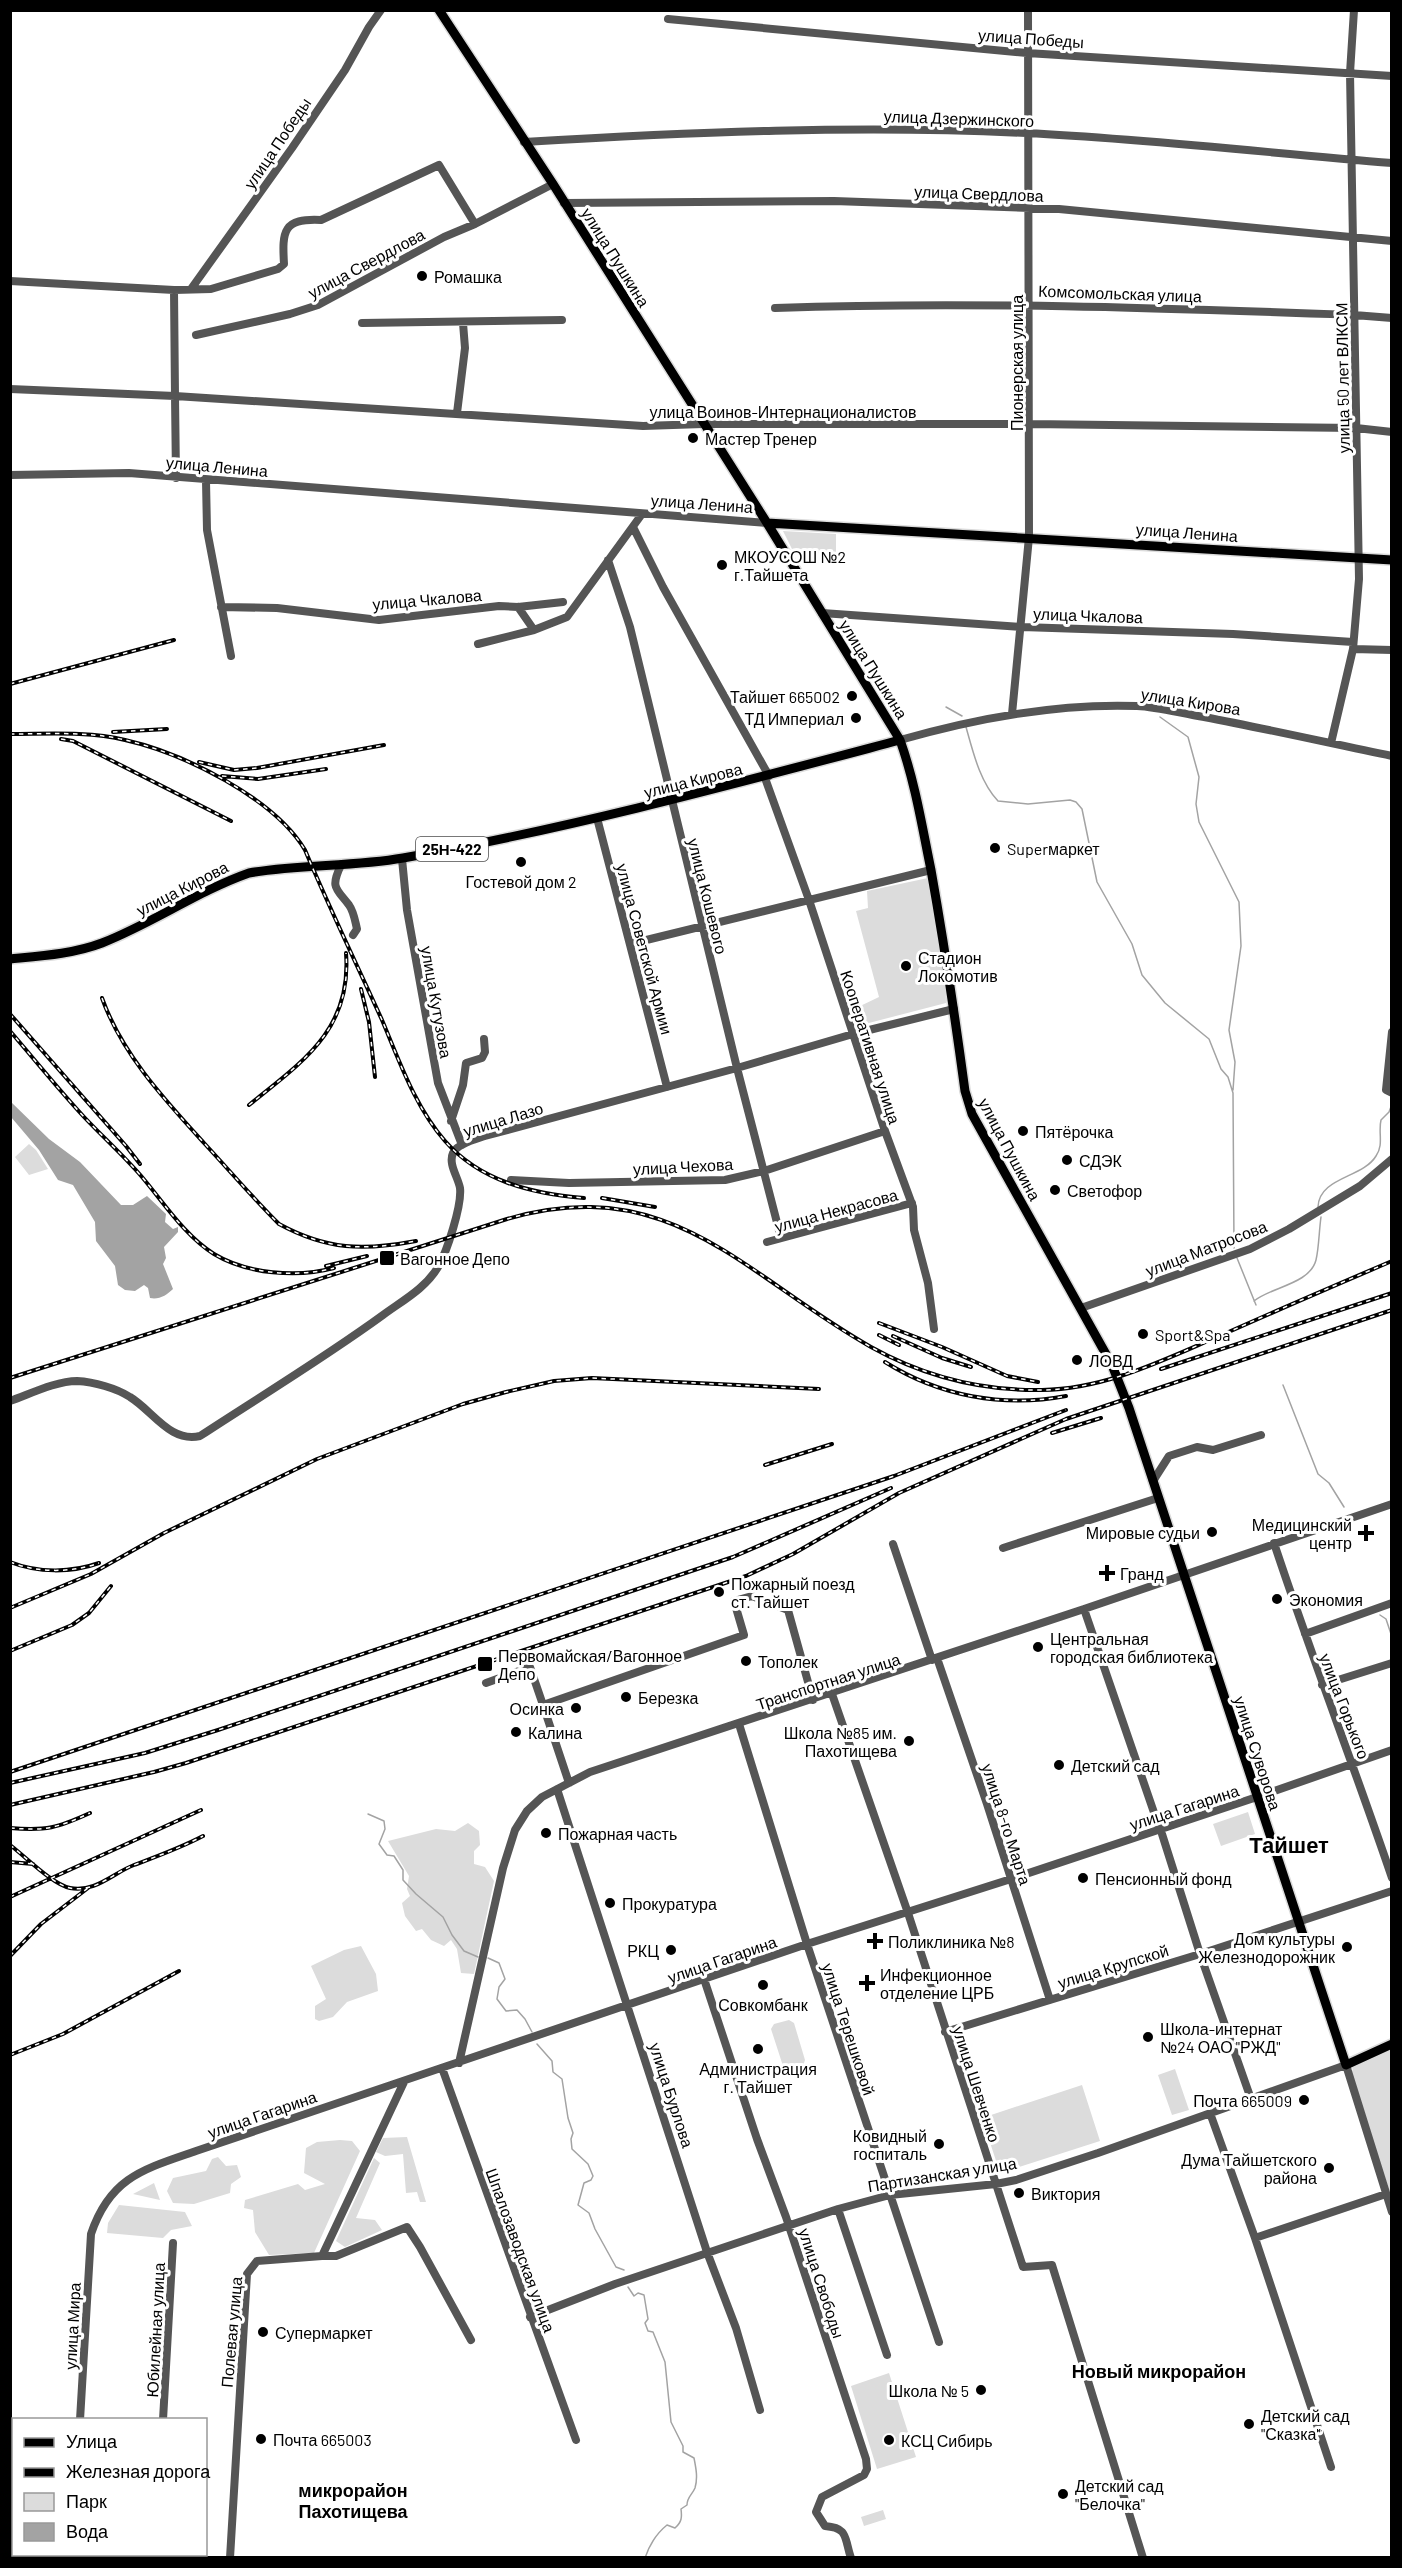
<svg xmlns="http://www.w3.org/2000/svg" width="1402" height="2568" viewBox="0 0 1402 2568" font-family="Barlow,sans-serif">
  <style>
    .green { fill: #dcdcdc }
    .water { fill: #a3a3a3 }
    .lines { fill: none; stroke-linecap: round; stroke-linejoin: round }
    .stream { stroke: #a3a3a3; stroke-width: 1.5 }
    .major-casing { stroke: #dbdbdb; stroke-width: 12 }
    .minor { stroke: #555; stroke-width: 8 }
    .major { stroke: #000; stroke-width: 9 }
    .rail-casing { stroke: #000; stroke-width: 4 }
    .rail { stroke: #fff; stroke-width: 1.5; stroke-dasharray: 4.5; stroke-linecap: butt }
    .poi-dot { fill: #000; stroke: #fff; stroke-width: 2 }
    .labels { text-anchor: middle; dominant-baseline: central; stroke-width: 6; stroke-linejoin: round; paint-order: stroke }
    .shield { fill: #fff; stroke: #4c4c4c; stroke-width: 1.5 }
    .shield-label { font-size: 15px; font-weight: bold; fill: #000 }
    .street-label { font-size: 16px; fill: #000; stroke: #fff }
    .poi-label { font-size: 16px; fill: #000; stroke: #fff; text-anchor: start }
    .neighbourhood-label { font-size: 18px; font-weight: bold; fill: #000; stroke: #fff }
    .district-label { font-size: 22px; font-weight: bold; fill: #000; stroke: #fff }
  </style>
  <rect width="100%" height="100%" fill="#fff"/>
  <path class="green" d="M783 531 836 534V554L794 553Z
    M928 878 945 980 946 1003 861 1025 856 1008 879 997 856 911 868 908 867 891Z
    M29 1144 36 1150 48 1169 29 1175 15 1157Z
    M1248 1812 1255 1834 1221 1846 1213 1824Z
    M468 1823 479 1831 480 1845 474 1851V1864L485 1867 494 1881 474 1974 461 1973 457 1949 451 1940 444 1946 431 1940 422 1929 416 1931 405 1916 402 1903 410 1896 407 1889 409 1876 388 1841 436 1829 455 1831Z
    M361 1946 376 1974 378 1991 347 2002 333 2017 319 2021 315 2019V2006L326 1999 311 1966 344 1950Z
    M789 2020 794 2023 805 2060 803 2066 788 2070 783 2066 771 2029 774 2024Z
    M1391 2050V2196L1351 2075 1354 2064Z
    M1175 2069 1189 2110 1172 2115 1158 2075Z
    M1082 2085 1100 2141 1000 2173 982 2118Z
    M407 2137 426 2202H420L417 2192 406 2193 403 2154 385 2156 376 2152 383 2138Z
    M340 2140 352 2141 360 2151 314 2253 269 2255 255 2232 253 2210 244 2208 245 2200 298 2184 305 2190 325 2184 304 2173 306 2148 317 2142Z
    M218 2157 226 2166 237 2165 241 2177 231 2184 230 2193 194 2204 173 2203 167 2191 173 2178 206 2171 212 2159Z
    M374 2158 380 2163 356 2218 375 2220 382 2230 345 2247 336 2241Z
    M154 2183 160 2200 133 2194Z
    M119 2205 185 2212 192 2226 171 2230 163 2238 107 2233 108 2223Z
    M889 2373 916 2457 877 2469 851 2386Z
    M883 2510 886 2519 864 2526 861 2517Z"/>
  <path class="water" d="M10 1101 49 1139 80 1162 121 1205H133L147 1196 166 1214 165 1222 173 1229 178 1227V1232L164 1247 166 1258 163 1264 173 1289C167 1295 159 1300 150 1298L148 1288 144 1285 135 1291 125 1290 118 1285 115 1266 96 1241 95 1222 73 1185 58 1180 39 1150 11 1117Z"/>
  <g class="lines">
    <path class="stream" d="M946 707 962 716
      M1160 717 1188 737 1199 777 1196 804 1199 822 1239 902 1241 946 1229 1030 1235 1062 1233 1090
      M966 727C973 752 980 782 998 801L1028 804 1070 800 1076 802 1082 809 1097 882 1132 944 1142 975 1165 1003 1209 1039 1221 1069 1228 1077 1233 1093 1234 1248
      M1318 1207C1319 1177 1363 1178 1376 1156 1384 1145 1378 1132 1381 1120L1389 1112 1392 1104
      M1237 1258 1256 1305
      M1254 1301C1271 1287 1310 1284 1316 1260 1319 1247 1319 1231 1321 1217
      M1283 1385 1318 1474 1329 1483 1344 1507
      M1380 1615 1386 1619 1392 1637
      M368 1814 384 1821 385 1829 379 1844 387 1855 394 1856 403 1870V1880L416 1894 443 1917 452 1935 464 1951 478 1957
      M488 1958 499 1963 505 1979 499 1987 497 1999 506 2011 517 2010 525 2019 532 2032
      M537 2044 552 2061 553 2072 562 2079 568 2118 573 2133 571 2139 572 2149 588 2164 593 2176 591 2180 584 2183 578 2205 589 2213 595 2229 616 2267 624 2270
      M628 2287 634 2296 638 2293 644 2295 648 2319 645 2323 648 2331 653 2332 665 2362 671 2422 683 2446V2452L694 2458C696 2468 698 2478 695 2488 692 2495 687 2497 687 2505L681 2509C682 2517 682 2522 675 2528L667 2525C657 2533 649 2546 645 2558"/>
    <defs>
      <path id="major" d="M439 10 553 184 767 523 900 740C915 782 922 826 931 870 944 943 955 1017 965 1091L972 1114 1112 1365 1129 1408 1346 2065 1392 2044
        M767 523 1392 560
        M10 959C41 956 73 954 102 943 153 923 198 891 249 873 300 864 352 867 403 858 572 828 734 784 900 740"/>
    </defs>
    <use href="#major" class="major-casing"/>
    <path class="minor" d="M668 19 1027 53 1392 76
      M524 142C692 132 859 125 1026 133 1148 139 1270 153 1392 163
      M564 203 834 201 1059 209 1392 241
      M10 281 174 290 175 396 10 389
      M191 289 292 148 345 70 369 27 381 10
      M174 290 211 289 278 269 284 264C282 231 283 218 321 220L439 165 475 224
      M775 308C969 301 1161 308 1354 315L1392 318
      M362 323 562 320
      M196 335 290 314 318 305 444 237 475 224 553 184
      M457 413 465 348 463 323
      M10 475 129 473 767 523
      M176 478 175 396 643 426 703 424H1030L1356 428 1392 432
      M206 481 207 530 231 656
      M633 527 663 587 769 776
      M608 560 630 627 737 1068 781 1238
      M221 607 277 608 379 620 499 606 518 607 563 602
      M518 607 534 630
      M822 613 1022 627 1233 634 1353 642
      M478 644 534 630 567 617 642 514
      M1353 649 1392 650
      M1012 714 1029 537 1028 10
      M900 740C977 718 1056 703 1137 706 1159 707 1183 714 1204 717 1267 729 1329 743 1392 756
      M1331 743 1353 649 1359 579 1350 73 1354 10
      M765 778 809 900 885 1131 913 1207 914 1230 928 1283 934 1329
      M597 818 667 1087
      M402 859 407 910 438 1083 462 1145
      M341 865C330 888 336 888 349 905 354 912 355 921 357 929L353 935
      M630 944 931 870
      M1392 1032 1386 1090 1392 1093
      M451 1121 463 1085 466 1063 482 1058 485 1052 484 1039
      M511 1180 569 1183 725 1180 764 1171 885 1131
      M767 1242 912 1203
      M1081 1308 1250 1249 1289 1229 1360 1186 1392 1159
      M10 1401C30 1394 56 1381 77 1381 94 1382 116 1388 130 1397 153 1411 170 1443 200 1436 261 1396 324 1358 383 1315 402 1301 426 1288 438 1267 447 1252 462 1205 460 1188 458 1177 448 1164 453 1153 458 1143 476 1139 485 1136L737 1068 853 1034 954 1009
      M1153 1481 1169 1456 1197 1447 1213 1450 1261 1435
      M1274 1543C1311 1655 1354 1766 1392 1878
      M893 1544 932 1660
      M1003 1548 1158 1498
      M1084 1609 1160 1830
      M1305 1634 1392 1603
      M937 1658 987 1804 1050 2000
      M486 1683 530 1667 543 1705
      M1322 1685 1392 1663
      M832 1694 908 1913 1023 2267 1052 2265 1143 2558
      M739 1724 807 1944 939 2342
      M569 1783 543 1705 744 1635 734 1601 752 1596 788 1610 813 1700
      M557 1789 707 2252 736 2328 760 2410
      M1162 1834 1200 1954 1251 2099
      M704 1979 757 2139 786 2217 866 2459 867 2469 864 2475 822 2497 816 2512 825 2526C849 2528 844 2538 851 2558
      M945 2032 1200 1954 1392 1891
      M459 2063 503 1868 515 1830 527 1811 542 1797 590 1772 1084 1609 1392 1504
      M442 2068 576 2440
      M1210 2113 1255 2238 1331 2467
      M838 2209 887 2355
      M1255 2238 1386 2194
      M322 2256H336L407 2227 420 2247 471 2340
      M530 2317 615 2284 838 2209 890 2195 996 2184 1016 2180 1098 2153 1346 2065 1392 2212
      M80 2420 91 2234C110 2177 144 2169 196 2151L807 1944 1011 1879 1257 1797 1392 1750
      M163 2420 173 2243
      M72 2555 116 2558
      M155 2558V2554
      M230 2558 247 2274 257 2261 322 2256 404 2082"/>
    <use href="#major" class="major"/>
    <defs>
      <path id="rail" d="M10 684 174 640
        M113 732 167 729
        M10 734C48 734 88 731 125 740 183 753 274 798 305 850 329 907 356 963 382 1020 399 1060 415 1107 445 1141 480 1181 532 1194 584 1198
        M61 739 73 741 231 821
        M199 762 234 770 257 768 384 745
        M222 776 258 779 326 769
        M361 989 369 1022 375 1077
        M102 998C122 1054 164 1099 204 1143 229 1170 253 1198 279 1224 327 1250 363 1251 416 1241
        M10 1014 126 1146 140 1164
        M10 1031C35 1060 59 1090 85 1118 104 1138 124 1156 142 1177 164 1203 185 1236 214 1254 247 1274 297 1278 334 1268
        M249 1105C302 1062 352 1030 346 953
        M602 1198 655 1207
        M326 1266 367 1256
        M879 1323 942 1347 1007 1376 1038 1382
        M879 1335 899 1345
        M893 1336 942 1358 971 1367
        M885 1362C939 1396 1003 1408 1066 1396
        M1161 1369 1392 1293
        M10 1378 507 1219C671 1172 742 1274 871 1347 923 1376 982 1391 1042 1390 1107 1389 1165 1359 1224 1334 1280 1309 1336 1285 1392 1261
        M1052 1433 1101 1418
        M765 1465 832 1444
        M10 1562C38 1573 71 1573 99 1563
        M10 1608 91 1574 164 1533 317 1459 463 1404 506 1392 554 1381 592 1378 819 1389
        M10 1651 72 1625 89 1613 111 1586
        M10 1772 894 1476 1066 1410
        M10 1783 145 1753 218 1730 733 1557 891 1488
        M10 1805 154 1772 186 1763 746 1576 793 1554 899 1493 1066 1419 1392 1310
        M10 1828C47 1831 57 1828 90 1813
        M10 1845C26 1857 52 1884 70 1888 95 1893 113 1873 134 1865 158 1856 180 1848 203 1836
        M10 1862 33 1864
        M10 1897 201 1810
        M10 1956 41 1924 88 1888
        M10 2055 63 2034 179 1971"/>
    </defs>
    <use href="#rail" class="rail-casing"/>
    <use href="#rail" class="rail"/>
  </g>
  <g class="poi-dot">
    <circle cx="422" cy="276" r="6"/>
    <circle cx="693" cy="438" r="6"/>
    <circle cx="722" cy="565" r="6"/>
    <circle cx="852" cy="696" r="6"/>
    <circle cx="856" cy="718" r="6"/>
    <circle cx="995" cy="848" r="6"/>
    <circle cx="521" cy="862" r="6"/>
    <circle cx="906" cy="966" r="6"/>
    <circle cx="1023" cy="1131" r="6"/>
    <circle cx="1067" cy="1160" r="6"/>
    <circle cx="1055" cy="1190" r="6"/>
    <rect x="379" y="1250" width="16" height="16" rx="3"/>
    <circle cx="1143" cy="1334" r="6"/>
    <circle cx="1077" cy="1360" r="6"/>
    <circle cx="1212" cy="1532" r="6"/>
    <path d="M1363 1524h6v6h6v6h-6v6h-6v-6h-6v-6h6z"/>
    <path d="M1104 1564h6v6h6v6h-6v6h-6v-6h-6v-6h6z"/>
    <circle cx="719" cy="1592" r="6"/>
    <circle cx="1277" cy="1599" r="6"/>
    <circle cx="1038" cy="1647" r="6"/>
    <circle cx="746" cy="1661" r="6"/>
    <rect x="477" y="1656" width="16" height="16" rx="3"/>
    <circle cx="626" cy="1697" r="6"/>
    <circle cx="576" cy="1708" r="6"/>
    <circle cx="516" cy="1732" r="6"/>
    <circle cx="909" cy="1741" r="6"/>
    <circle cx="1059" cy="1765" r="6"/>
    <circle cx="546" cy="1833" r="6"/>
    <circle cx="1083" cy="1878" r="6"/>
    <circle cx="610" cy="1903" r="6"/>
    <path d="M872 1932h6v6h6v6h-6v6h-6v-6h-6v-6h6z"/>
    <circle cx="1347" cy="1947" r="6"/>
    <circle cx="671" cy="1950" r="6"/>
    <path d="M864 1974h6v6h6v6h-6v6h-6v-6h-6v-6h6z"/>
    <circle cx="763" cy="1985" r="6"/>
    <circle cx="1148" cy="2037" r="6"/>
    <circle cx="758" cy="2049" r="6"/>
    <circle cx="1304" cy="2100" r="6"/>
    <circle cx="939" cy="2144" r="6"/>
    <circle cx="1329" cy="2168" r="6"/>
    <circle cx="1019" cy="2193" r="6"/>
    <circle cx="263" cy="2332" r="6"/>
    <circle cx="981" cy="2390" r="6"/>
    <circle cx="1249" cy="2424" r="6"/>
    <circle cx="261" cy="2439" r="6"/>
    <circle cx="889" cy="2440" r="6"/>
    <circle cx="1063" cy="2494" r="6"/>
  </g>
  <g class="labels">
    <rect class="shield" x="416" y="837" width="72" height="24" rx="4.5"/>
    <g class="shield-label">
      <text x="452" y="849">25Н-422</text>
    </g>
    <g class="street-label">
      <text transform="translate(1031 38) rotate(4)">улица Победы</text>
      <text transform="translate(959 118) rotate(2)">улица Дзержинского</text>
      <text transform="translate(277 143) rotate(-56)">улица Победы</text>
      <text transform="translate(979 193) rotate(2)">улица Свердлова</text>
      <text transform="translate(616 257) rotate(58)">улица Пушкина</text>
      <text transform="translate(366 263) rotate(-28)">улица Свердлова</text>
      <text transform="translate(1120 293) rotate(2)">Комсомольская улица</text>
      <text transform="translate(1016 363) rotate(-90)">Пионерская улица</text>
      <text transform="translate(1342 378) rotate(-91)">улица 50 лет ВЛКСМ</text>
      <text x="783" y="411">улица Воинов-Интернационалистов</text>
      <text transform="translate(217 466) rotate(5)">улица Ленина</text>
      <text transform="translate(702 503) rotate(4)">улица Ленина</text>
      <text transform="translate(1187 532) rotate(4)">улица Ленина</text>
      <text transform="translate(427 599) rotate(-5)">улица Чкалова</text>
      <text transform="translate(1088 615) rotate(2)">улица Чкалова</text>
      <text transform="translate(874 669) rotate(58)">улица Пушкина</text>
      <text transform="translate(1191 701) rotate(9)">улица Кирова</text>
      <text transform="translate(693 780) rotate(-14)">улица Кирова</text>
      <text transform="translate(182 888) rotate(-27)">улица Кирова</text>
      <text transform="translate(708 896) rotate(76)">улица Кошевого</text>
      <text transform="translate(645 949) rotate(75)">улица Советской Армии</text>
      <text transform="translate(437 1002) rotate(80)">улица Кутузова</text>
      <text transform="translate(871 1047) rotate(72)">Кооперативная улица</text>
      <text transform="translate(503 1119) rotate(-17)">улица Лазо</text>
      <text transform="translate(1010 1149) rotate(62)">улица Пушкина</text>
      <text transform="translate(683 1166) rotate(-3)">улица Чехова</text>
      <text transform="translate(836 1210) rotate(-15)">улица Некрасова</text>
      <text transform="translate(1206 1248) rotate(-21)">улица Матросова</text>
      <text transform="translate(828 1681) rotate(-18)">Транспортная улица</text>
      <text transform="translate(1345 1706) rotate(69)">улица Горького</text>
      <text transform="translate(1258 1753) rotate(72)">улица Суворова</text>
      <text transform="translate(1184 1807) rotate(-18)">улица Гагарина</text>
      <text transform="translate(1007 1824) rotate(72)">улица 8-го Марта</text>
      <text transform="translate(722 1959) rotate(-19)">улица Гагарина</text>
      <text transform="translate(1113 1966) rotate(-17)">улица Крупской</text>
      <text transform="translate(849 2029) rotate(72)">улица Терешковой</text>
      <text transform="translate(977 2084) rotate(72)">улица Шевченко</text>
      <text transform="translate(672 2095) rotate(72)">улица Бурлова</text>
      <text transform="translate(262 2114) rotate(-19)">улица Гагарина</text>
      <text transform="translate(942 2174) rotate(-9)">Партизанская улица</text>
      <text transform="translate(521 2250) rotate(70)">Шпалозаводская улица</text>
      <text transform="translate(822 2283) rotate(72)">улица Свободы</text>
      <text transform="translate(72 2326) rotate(-87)">улица Мира</text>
      <text transform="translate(155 2330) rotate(-87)">Юбилейная улица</text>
      <text transform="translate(231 2332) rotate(-85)">Полевая улица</text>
    </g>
    <g class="poi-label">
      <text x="434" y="276">Ромашка</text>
      <text x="705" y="438">Мастер Тренер</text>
      <text x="734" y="556">МКОУСОШ №2<tspan x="734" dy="18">г.Тайшета</tspan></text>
      <text x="840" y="696" text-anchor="end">Тайшет 665002</text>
      <text x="844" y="718" text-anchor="end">ТД Империал</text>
      <text x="1007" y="848">Superмаркет</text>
      <text x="521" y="881" text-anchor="middle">Гостевой дом 2</text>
      <text x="918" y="957">Стадион<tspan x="918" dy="18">Локомотив</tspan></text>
      <text x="1035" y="1131">Пятёрочка</text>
      <text x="1079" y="1160">СДЭК</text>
      <text x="1067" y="1190">Светофор</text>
      <text x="400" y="1258">Вагонное Депо</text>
      <text x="1155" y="1334">Sport&amp;Spa</text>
      <text x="1089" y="1360">ЛОВД</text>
      <text x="1352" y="1524" text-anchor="end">Медицинский<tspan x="1352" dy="18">центр</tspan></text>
      <text x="1200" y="1532" text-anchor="end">Мировые судьи</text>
      <text x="1120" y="1573">Гранд</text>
      <text x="731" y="1583">Пожарный поезд<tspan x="731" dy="18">ст. Тайшет</tspan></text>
      <text x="1289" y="1599">Экономия</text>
      <text x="1050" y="1638">Центральная<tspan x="1050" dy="18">городская библиотека</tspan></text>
      <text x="498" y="1655">Первомайская/Вагонное<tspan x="498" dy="18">Депо</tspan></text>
      <text x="758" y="1661">Тополек</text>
      <text x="638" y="1697">Березка</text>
      <text x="564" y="1708" text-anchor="end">Осинка</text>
      <text x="528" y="1732">Калина</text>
      <text x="897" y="1732" text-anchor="end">Школа №85 им.<tspan x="897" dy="18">Пахотищева</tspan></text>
      <text x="1071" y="1765">Детский сад</text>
      <text x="558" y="1833">Пожарная часть</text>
      <text x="1095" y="1878">Пенсионный фонд</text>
      <text x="622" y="1903">Прокуратура</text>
      <text x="1335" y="1938" text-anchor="end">Дом культуры<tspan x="1335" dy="18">Железнодорожник</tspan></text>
      <text x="888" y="1941">Поликлиника №8</text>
      <text x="659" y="1950" text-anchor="end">РКЦ</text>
      <text x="880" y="1974">Инфекционное<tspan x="880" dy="18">отделение ЦРБ</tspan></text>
      <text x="763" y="2004" text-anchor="middle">Совкомбанк</text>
      <text x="1160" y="2028">Школа-интернат<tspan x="1160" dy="18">№24 ОАО "РЖД"</tspan></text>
      <text x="758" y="2068" text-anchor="middle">Администрация<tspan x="758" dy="18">г. Тайшет</tspan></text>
      <text x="1292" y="2100" text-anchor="end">Почта 665009</text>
      <text x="927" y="2135" text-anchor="end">Ковидный<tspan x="927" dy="18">госпиталь</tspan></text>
      <text x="1317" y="2159" text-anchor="end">Дума Тайшетского<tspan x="1317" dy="18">района</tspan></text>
      <text x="1031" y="2193">Виктория</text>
      <text x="275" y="2332">Супермаркет</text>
      <text x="969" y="2390" text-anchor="end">Школа № 5</text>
      <text x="1261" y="2415">Детский сад<tspan x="1261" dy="18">"Сказка"</tspan></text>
      <text x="273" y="2439">Почта 665003</text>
      <text x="901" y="2440">КСЦ Сибирь</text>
      <text x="1075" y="2485">Детский сад<tspan x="1075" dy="18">"Белочка"</tspan></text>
    </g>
    <g class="neighbourhood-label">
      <text x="1159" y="2371">Новый микрорайон</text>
      <text x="353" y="2490">микрорайон<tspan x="353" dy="21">Пахотищева</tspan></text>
    </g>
    <g class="district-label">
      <text x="1289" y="1844">Тайшет</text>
    </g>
  </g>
  <rect width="1402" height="2568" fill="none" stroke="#000000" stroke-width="24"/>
  <rect x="12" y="2418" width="195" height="138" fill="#ffffff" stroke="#999999" stroke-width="1.5"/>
  <rect x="24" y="2438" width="30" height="9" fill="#000000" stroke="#999999" stroke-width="1.5"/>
  <text x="66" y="2448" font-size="18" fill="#000000">Улица</text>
  <rect x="24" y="2468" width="30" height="9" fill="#000000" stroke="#999999" stroke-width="1.5"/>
  <text x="66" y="2478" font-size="18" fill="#000000">Железная дорога</text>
  <rect x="24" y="2493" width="30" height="18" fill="#dcdcdc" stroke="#999999" stroke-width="1.5"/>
  <text x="66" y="2508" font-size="18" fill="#000000">Парк</text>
  <rect x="24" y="2523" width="30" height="18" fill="#a3a3a3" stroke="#999999" stroke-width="1.5"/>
  <text x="66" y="2538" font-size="18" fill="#000000">Вода</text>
</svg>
